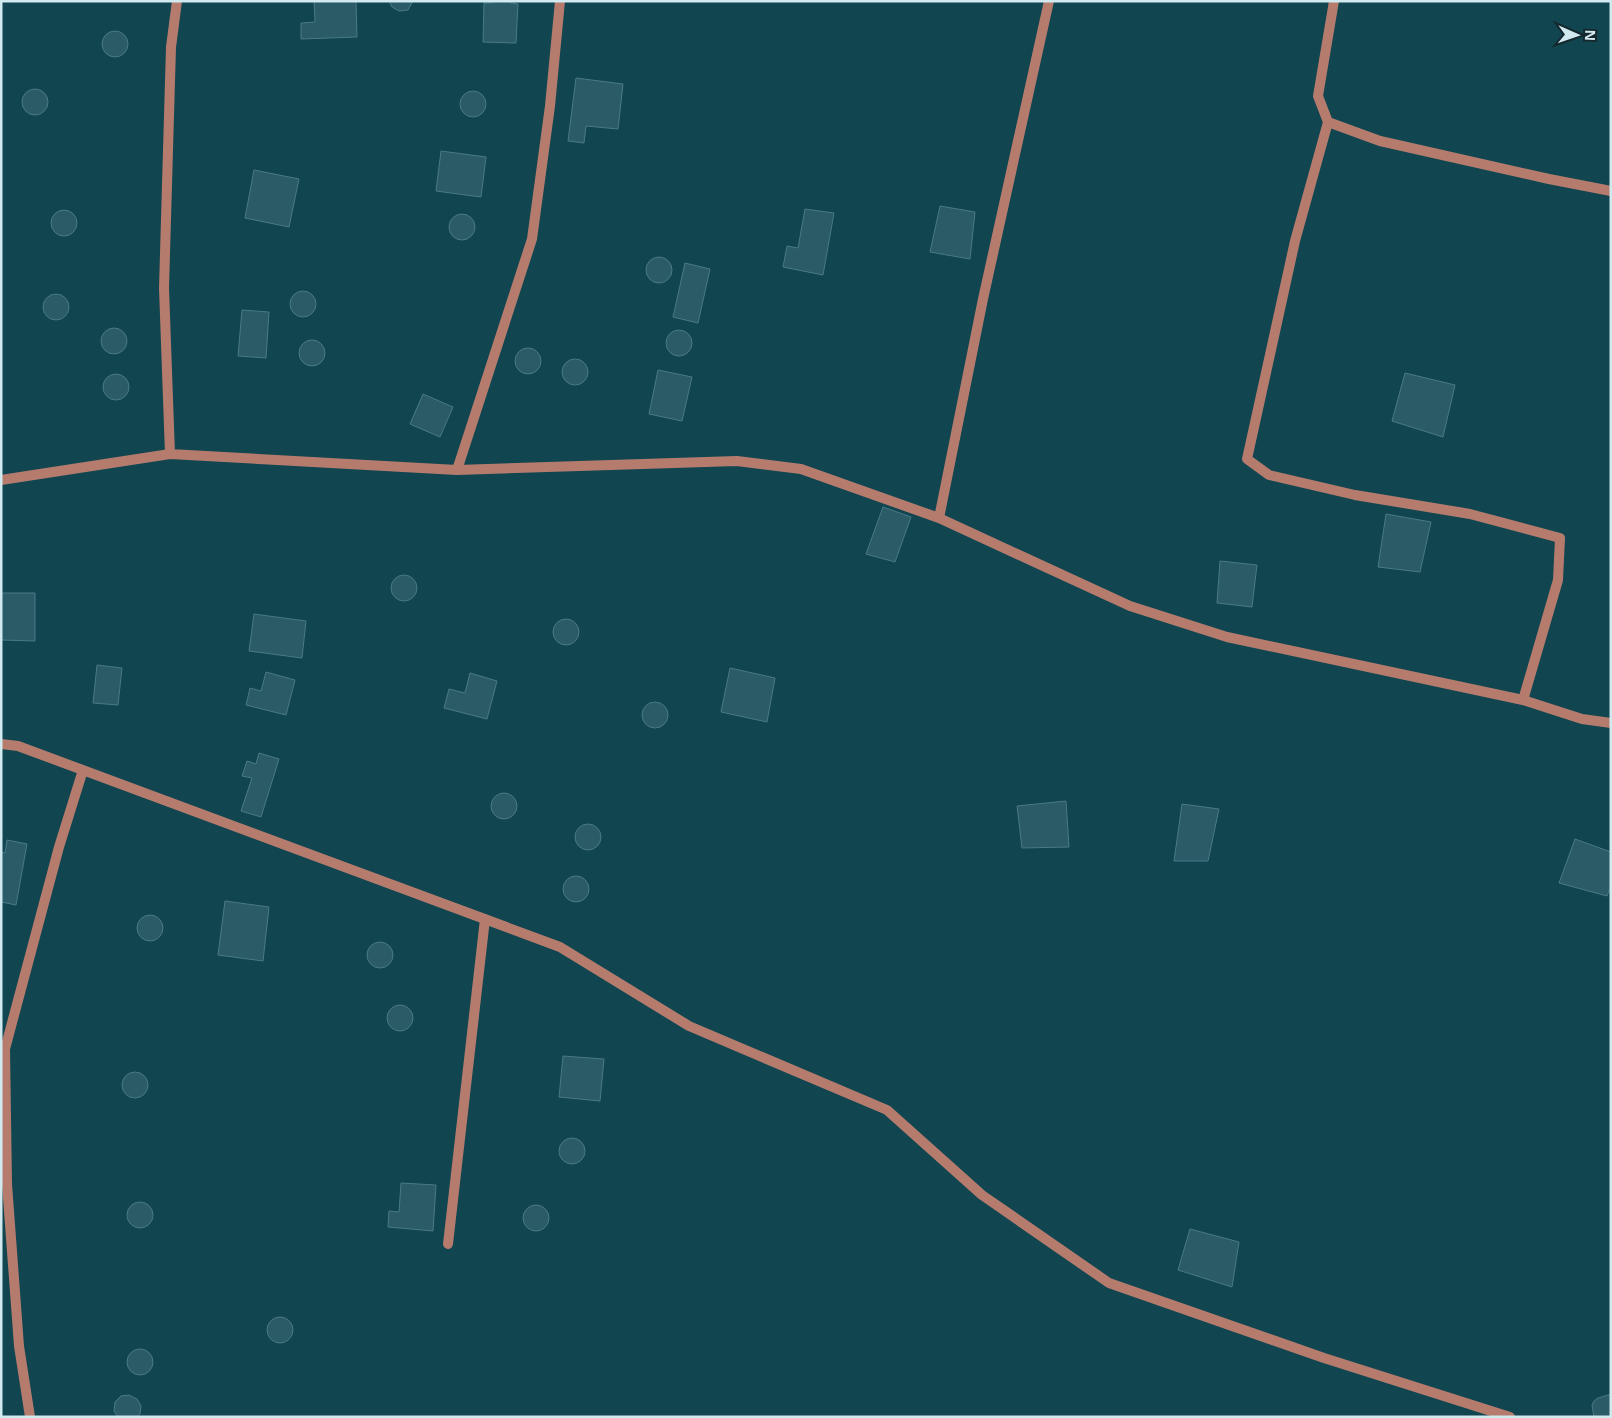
<svg xmlns="http://www.w3.org/2000/svg" width="1612" height="1418" viewBox="0 0 1612 1418" font-family="'Open Sans',sans-serif">
  <style>
    .building { fill: #2a5b66; stroke: #497a85 }
    .lines { fill: none; stroke-linecap: round; stroke-linejoin: round }
    .street { stroke: #b57c6e; stroke-width: 10 }
  </style>
  <rect width="100%" height="100%" fill="#114550"/>
  <path class="building" d="M314 1H356L357 37 301 39V23L315 22Z
    M389 1H413L408 10 399 11 392 7Z
    M491 1H511V3L518 4 516 43 483 42 484 3H491Z
    M102 44a13 13 0 1 1 26 0a13 13 0 1 1-26 0Z
    M576 78 623 84 618 129 586 126 584 143 568 141Z
    M22 102a13 13 0 1 1 26 0a13 13 0 1 1-26 0Z
    M460 104a13 13 0 1 1 26 0a13 13 0 1 1-26 0Z
    M441 151 486 157 481 197 436 191Z
    M254 170 299 179 289 227 245 218Z
    M940 206 975 212 970 259 930 252Z
    M805 209 834 213 823 275 783 267 787 246 798 248Z
    M51 223a13 13 0 1 1 26 0a13 13 0 1 1-26 0Z
    M449 227a13 13 0 1 1 26 0a13 13 0 1 1-26 0Z
    M646 270a13 13 0 1 1 26 0a13 13 0 1 1-26 0Z
    M685 263 710 269 698 323 673 317Z
    M290 304a13 13 0 1 1 26 0a13 13 0 1 1-26 0Z
    M43 307a13 13 0 1 1 26 0a13 13 0 1 1-26 0Z
    M242 310 269 312 266 358 238 356Z
    M101 341a13 13 0 1 1 26 0a13 13 0 1 1-26 0Z
    M666 343a13 13 0 1 1 26 0a13 13 0 1 1-26 0Z
    M299 353a13 13 0 1 1 26 0a13 13 0 1 1-26 0Z
    M515 361a13 13 0 1 1 26 0a13 13 0 1 1-26 0Z
    M562 372a13 13 0 1 1 26 0a13 13 0 1 1-26 0Z
    M658 370 692 377 682 421 649 414Z
    M1405 373 1455 385 1443 437 1392 421Z
    M103 387a13 13 0 1 1 26 0a13 13 0 1 1-26 0Z
    M423 394 453 407 440 437 410 424Z
    M883 507 911 517 895 562 866 554Z
    M1386 514 1431 522 1420 572 1378 567Z
    M1220 561 1257 565 1252 607 1217 603Z
    M391 588a13 13 0 1 1 26 0a13 13 0 1 1-26 0Z
    M1 593H35V641L1 640Z
    M254 614 306 621 302 658 249 651Z
    M553 632a13 13 0 1 1 26 0a13 13 0 1 1-26 0Z
    M97 665 122 668 118 705 93 703Z
    M730 668 775 678 767 722 721 712Z
    M266 672 295 680 286 715 246 705 250 688 261 691Z
    M470 673 497 681 487 719 444 708 449 689 465 693Z
    M642 715a13 13 0 1 1 26 0a13 13 0 1 1-26 0Z
    M259 753 279 759 261 817 241 811 252 778 242 776 247 761 256 764Z
    M491 806a13 13 0 1 1 26 0a13 13 0 1 1-26 0Z
    M1066 801 1069 847 1022 848 1017 806Z
    M1182 804 1219 809 1208 861H1174Z
    M575 837a13 13 0 1 1 26 0a13 13 0 1 1-26 0Z
    M1575 839 1611 852V886L1607 896 1559 883Z
    M7 840 27 844 16 905 1 902V852L5 853Z
    M563 889a13 13 0 1 1 26 0a13 13 0 1 1-26 0Z
    M225 901 269 907 263 961 218 955Z
    M137 928a13 13 0 1 1 26 0a13 13 0 1 1-26 0Z
    M367 955a13 13 0 1 1 26 0a13 13 0 1 1-26 0Z
    M387 1018a13 13 0 1 1 26 0a13 13 0 1 1-26 0Z
    M563 1056 604 1059 600 1101 559 1097Z
    M122 1085a13 13 0 1 1 26 0a13 13 0 1 1-26 0Z
    M559 1151a13 13 0 1 1 26 0a13 13 0 1 1-26 0Z
    M401 1183 436 1185 433 1231 388 1227 389 1211 399 1212Z
    M127 1215a13 13 0 1 1 26 0a13 13 0 1 1-26 0Z
    M523 1218a13 13 0 1 1 26 0a13 13 0 1 1-26 0Z
    M1190 1229 1239 1242 1232 1287 1178 1270Z
    M267 1330a13 13 0 1 1 26 0a13 13 0 1 1-26 0Z
    M127 1362a13 13 0 1 1 26 0a13 13 0 1 1-26 0Z
    M129 1395 137 1399 141 1406 140 1414 137 1417H118L114 1411 115 1402 121 1396Z
    M1608 1395H1611V1417H1594L1592 1405 1594 1401 1598 1398Z"/>
  <g class="lines">
    <path class="street" d="M1334 1 1318 96 1328 122 1380 141 1549 179 1611 191
      M1328 122 1295 241 1247 459 1269 475 1355 495 1470 514 1560 538 1558 580 1523 700
      M170 454 164 288 171 47 177 1
      M457 470 532 239 550 106 560 1
      M1 480 170 454 457 470 737 461 801 469 939 518 1130 606 1227 637 1523 700 1582 719 1611 723
      M939 518 983 299 1049 1
      M1 744 18 746 560 947 689 1026 887 1110 982 1195 1109 1283 1324 1358 1510 1417
      M448 1244 485 919
      M30 1417 19 1346 7 1184 5 1049 59 847 83 770"/>
  </g>
  <rect width="1612" height="1418" fill="none" stroke="#d0eaf0" stroke-width="5"/>
  <g transform="translate(1577 35) rotate(92)" stroke="#14282d" stroke-width="4" paint-order="stroke">
  <path d="M0-4L9 19L0 12L-9 19Z" fill="#d0eaf0"/>
  <text y="-8" font-size="14" font-weight="bold" text-anchor="middle" fill="#d0eaf0">N</text>
  </g>
</svg>
